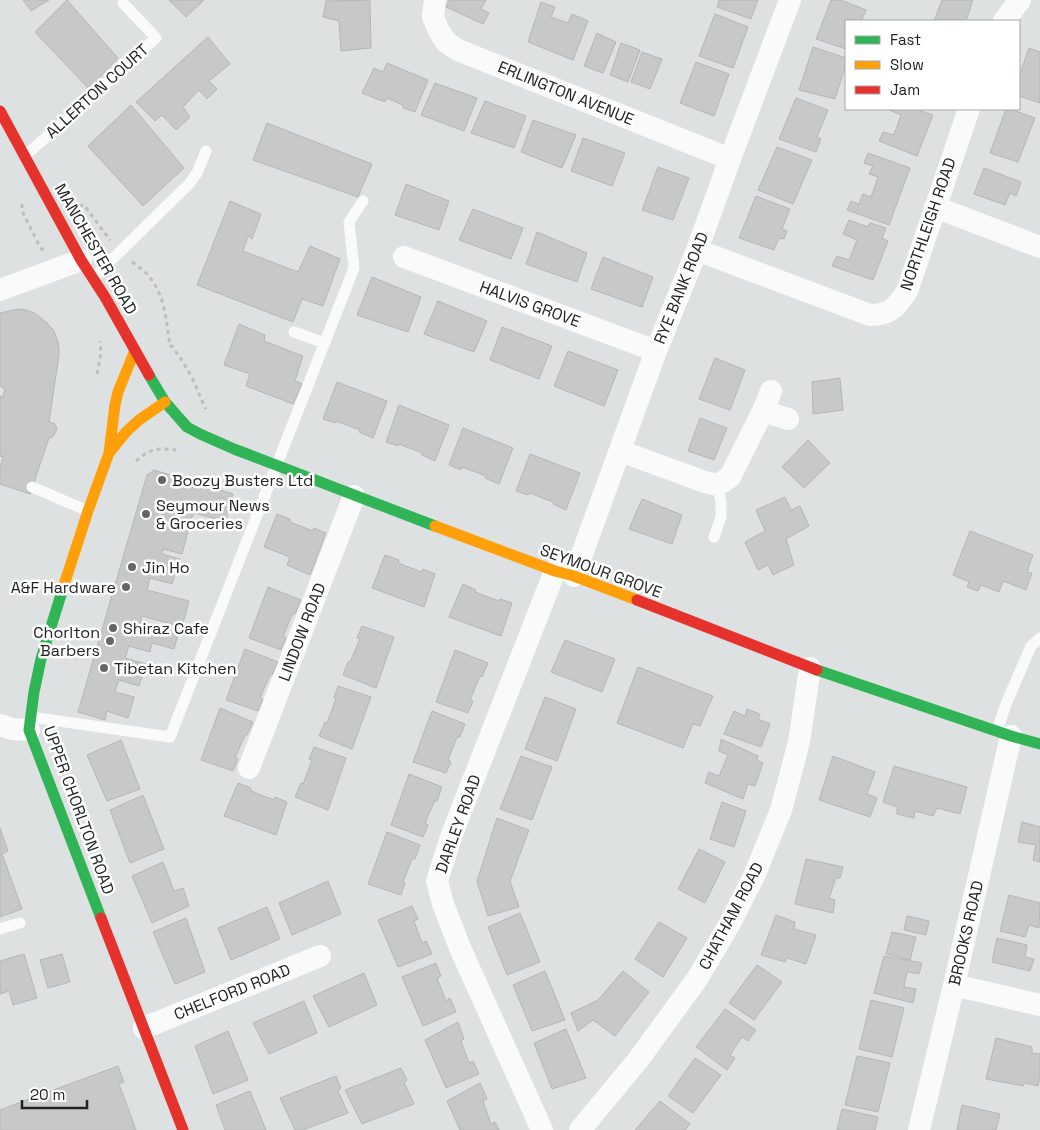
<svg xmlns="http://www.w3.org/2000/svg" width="1040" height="1130" viewBox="0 0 1040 1130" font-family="'Space Grotesk',sans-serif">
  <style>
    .building { fill: #c6c9c8; stroke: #b5b7b7 }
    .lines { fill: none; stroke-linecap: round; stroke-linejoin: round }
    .path { stroke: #bdbebe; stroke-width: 3; stroke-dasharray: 4 4; stroke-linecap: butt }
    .lane { stroke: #fafafa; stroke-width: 11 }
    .street { stroke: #fafafa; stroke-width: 22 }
    .fast { stroke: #30b455; stroke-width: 11 }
    .slow { stroke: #ff9f0a; stroke-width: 11 }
    .jam { stroke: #e5322d; stroke-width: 11 }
    .poi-dot { fill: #626665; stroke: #fff; stroke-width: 2 }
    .labels { text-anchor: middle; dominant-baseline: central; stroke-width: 5; stroke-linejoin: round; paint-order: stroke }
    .street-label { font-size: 16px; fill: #202322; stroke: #fff }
    .poi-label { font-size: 16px; fill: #202322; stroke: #fff; text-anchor: start }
  </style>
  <rect width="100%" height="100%" fill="#dde1e1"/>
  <path class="building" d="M23 0H49L31 11Z
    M67 0 118 58 89 89 35 32Z
    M169 0H204L186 17Z
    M370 0 371 48 341 51 339 21 323 17 326 1Z
    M449 0H486L481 9 489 13 483 24 446 7Z
    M719 0H758L751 19 717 7Z
    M831 0H841L866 10 861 21H846V49L816 39Z
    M942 0H973L966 21H934Z
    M541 2 555 7 551 17 568 23 572 14 588 21 573 60 528 42Z
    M715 14 748 27 733 68 699 56Z
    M597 33 616 42 603 73 584 66Z
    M208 37 230 64 209 81 217 89 207 99 199 90 183 107 190 117 176 130 162 115 155 121 136 102Z
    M621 43 640 50 628 82 610 75Z
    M813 47 846 58V64L835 99 799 90Z
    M1029 48 1040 52V103L1019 96V77Z
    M642 52 662 59 650 89 631 82Z
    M696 62 729 74 714 116 680 103Z
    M387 63 428 80 415 112 403 108V105L387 98 385 102 362 93 374 68 383 72Z
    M435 83 477 98 464 131 421 115Z
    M796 98 828 110 817 137 821 139 816 152 779 139Z
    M485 101 526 116 514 148 471 133Z
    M131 105 184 168 143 206 88 146Z
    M887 109H915L933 115 917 156 879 141 883 132 894 135 901 115Z
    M1006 109H1010L1035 118 1018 162 990 153Z
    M533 120 576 135 562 168 521 152Z
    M267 123 372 164 358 197 253 160Z
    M583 138 625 153 612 186 571 171Z
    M777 147 812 160 793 204 758 190Z
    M868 153 910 168 889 225 847 210 851 201 859 204 863 194 871 197 878 177 869 174 873 166 864 163Z
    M658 167 689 178 673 220 642 210Z
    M984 168 1021 182 1016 196 1010 193 1005 205 974 194Z
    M406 184 449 201 439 230 395 215Z
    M756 196 790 209 782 229 787 231 784 239 779 238 774 250 739 238Z
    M230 201 261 214 252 239 248 236 243 251 298 272 310 246 340 259 323 306 302 299 293 322 197 285Z
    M473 209 523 228 511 259 459 240Z
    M849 220 868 227 870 223 886 228 882 238 888 241 873 280 832 266 837 256 849 260 857 240 843 234Z
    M537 232 587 253 577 282 526 264Z
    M603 257 653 277 642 307 591 289Z
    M372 277 421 297 408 332 357 315Z
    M438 301 487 321 474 352 424 334Z
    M18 309 27 310 36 314 46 322 54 331 58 342 59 348V355L49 422 55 424 57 429 54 435 51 438H49L30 494 0 484V467L3 457 0 456V396L3 397 5 389 0 386V313Z
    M239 324 265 335 264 341 303 356 295 381 302 384 293 404 246 386 250 374 224 365Z
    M502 327 552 346 539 379 490 360Z
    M568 351 618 370 604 406 554 386Z
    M715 358 745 370 730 410 699 399Z
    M840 378 843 410 813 414 812 382Z
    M337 382 387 401 373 438 359 432 360 430 336 421 335 423 323 419Z
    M399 405 449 425 435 461 422 455V453L399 444 398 446 386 442Z
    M700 418 727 428 714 460 688 451Z
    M463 428 513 448 499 484 485 478 486 476 462 467 461 470 449 465Z
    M808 440 830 463 804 488 782 467Z
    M530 454 580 473 566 510 553 504V502L530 493 528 495 516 491Z
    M154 470 233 494 225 522 195 513 189 521 170 516 169 521 189 527 182 554 163 549 162 554 180 559 172 584 150 578 147 590 189 601 182 627 142 616 140 625 178 635 174 649 152 643 150 652 129 646 125 658 146 664 139 686 119 680 115 692 134 697 128 718 107 711 105 720 78 712 147 475Z
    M785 497 791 510 800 506 809 526 786 539 794 565 773 575 768 565 758 570 745 542 765 531 756 510Z
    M642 499 682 515 672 544 629 529Z
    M277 514 290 519V522L313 531 314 528 326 533 310 575 287 565 290 557 264 547Z
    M970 531 1033 555 1027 572 1032 573 1026 590 1003 581 999 592 981 585 978 591 967 587 969 582 953 575Z
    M385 555 399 560 398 563 422 572 423 569 435 574 424 607 372 588Z
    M463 584 476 590 475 592 499 601 500 599 512 603 501 636 449 617Z
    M268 587 301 600 295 614 293 613 283 636 286 638 281 650 249 638Z
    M362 626 394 637 376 688 343 675 348 662H350L360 639 357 638Z
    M565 640 615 659 602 692 551 672Z
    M245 649 278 662 272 675H270L260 698 263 700 258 711 226 700Z
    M455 650 488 663 482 677 480 676 470 700 473 701 468 713 436 702Z
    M638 667 713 696 700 726 693 724 683 748 617 723Z
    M338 686 371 697 352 749 319 736 325 722 327 723 336 699 334 698Z
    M545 697 576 709 557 761 525 749Z
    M220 708 253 722 247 735H245L235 758 238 759 233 771 201 760Z
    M747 709 760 714 758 719 770 724 761 747 724 734 734 711 745 716Z
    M432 711 465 724 460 737H457L448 760 451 762 446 773 413 762Z
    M721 739 758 756 757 760 763 763 755 786 748 784 743 799 705 783 709 772 719 776 728 755 719 751Z
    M121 740 140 789 107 801 87 755Z
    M314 747 346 758 328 810 295 797 301 783 303 784 312 760 309 759Z
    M521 756 552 767 532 820 500 809Z
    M833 756 875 772 867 794 877 798 870 817 819 800Z
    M894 766 967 787 960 814 937 808 933 816 915 811 914 818 897 814V807L883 802Z
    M409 774 442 787 437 801 435 800 425 823 428 825 423 837 391 825Z
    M238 783 251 788V791L274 800 275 797 287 802 276 835 224 816Z
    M143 795 164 849 130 863 110 810Z
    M722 802 746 811 734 847 710 839Z
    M497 818 529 830 510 881 519 907 488 916 477 881Z
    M1022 822 1040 827V862L1033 860 1036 845 1018 842Z
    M0 828 8 851 2 854 22 909 0 917Z
    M387 832 420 845 415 859H412L403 882 405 883 401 895 368 884Z
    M699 849 725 862 705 903 678 889Z
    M806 859 843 867 840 878H836L829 898 835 900 833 913 795 904Z
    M163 862 174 891 183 888 189 906 152 923 132 876Z
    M328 881 341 914 292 935 279 903Z
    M1009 895 1040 903 1039 928 1029 925 1025 937 1000 931Z
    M412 906 418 919 414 921 422 943 426 941 432 954 398 967 378 920Z
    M267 907 280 939 231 960 218 928Z
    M520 913 540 962 507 975 488 927Z
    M776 915 795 922 794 929 816 935 806 964 787 958 785 962 761 955Z
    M907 916 929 921 926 935 904 930Z
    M186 918 205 972 175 984 153 932Z
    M659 922 687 938 663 977 635 959Z
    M892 932 916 937 910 960 886 954Z
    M997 938 1027 945 1025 957 1034 959 1030 971 992 962Z
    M24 954 37 998 13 1005 9 991 0 994V961Z
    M62 954 70 982 48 988 40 960Z
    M884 956 922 963 919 974 907 972 904 987 916 989 913 1003 874 993Z
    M436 963 441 976 437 978 446 1001 450 998 456 1012 423 1026 402 977Z
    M757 965 782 982 754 1020 729 1003Z
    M545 971 565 1020 532 1031 513 985Z
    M623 971 649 992 615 1036 593 1020 578 1031 571 1013 598 1000Z
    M364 973 377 1005 329 1027 313 996Z
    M871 1000 904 1008 892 1057 859 1049Z
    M304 1001 317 1033 269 1054 253 1023Z
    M725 1009 756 1030 748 1041 742 1037 730 1055 735 1058 727 1070 696 1047Z
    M458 1022 464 1039 461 1041 469 1063 473 1061 479 1074 446 1088 425 1040Z
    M566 1029 586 1078 552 1089 534 1043Z
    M228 1031 248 1080 213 1094 195 1046Z
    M996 1038 1032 1047V1053L1040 1054V1078L1038 1086 1025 1083 1023 1086 986 1079Z
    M857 1056 890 1063 878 1112 845 1105Z
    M695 1058 721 1075 693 1113 668 1096Z
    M118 1066 124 1082 119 1084 136 1130H0V1110Z
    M401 1068 407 1080 404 1082 414 1104 362 1124 345 1090Z
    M336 1076 341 1088 338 1091 348 1113 303 1130H295L280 1098Z
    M480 1083 487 1099 483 1101 491 1124 495 1122 499 1130H460L447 1101Z
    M250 1091 266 1130H225L216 1105Z
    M660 1101 690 1124 685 1130H635Z
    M962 1105 1000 1114 996 1130H957Z
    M842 1109 878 1117 875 1130H837Z"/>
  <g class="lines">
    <path class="path" d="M22 204V211L40 247 45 252
      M79 206 84 205 110 240
      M132 262C136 265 141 268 145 272 165 292 166 319 170 346H172C180 358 188 369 194 382 198 391 201 400 206 409
      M97 374 101 353 100 341
      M136 461C151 448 158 448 176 450"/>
    <path class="lane" d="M25 156 156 38 123 3
      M93 278 189 184 197 173 206 151
      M294 332 325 343
      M32 487 88 511
      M714 537 721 517V503L718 485
      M31 717 170 737 354 268 349 222 363 201
      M997 731 1006 704 1031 646 1040 638
      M0 929 20 923"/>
    <path class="street" d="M435 0 433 17 439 31 446 42 458 50 730 159
      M1004 21 1020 0
      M935 207 1040 247
      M697 250 870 315C890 315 896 308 907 291L969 109
      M404 257 656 351
      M0 290 81 260
      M763 411 788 419
      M620 451 705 482 718 485 730 477 763 411 771 391
      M574 576 656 351 697 250 730 159 790 0
      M0 725 12 729 29 730
      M249 768 354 496
      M954 985 1040 1005
      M144 1028 320 956
      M542 1130 460 948 443 904 437 881 452 834 555 571
      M580 1130 638 1060 697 979 729 925 754 876 781 810 799 742 810 668
      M919 1130 954 985 1011 736"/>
    <path class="fast" d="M149 375 165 402 187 427 200 434 234 449 435 526
      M64 585 41 659 34 692 29 730 101 918
      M817 670 1011 736 1040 744"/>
    <path class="slow" d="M109 453 115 405 118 392 135 350
      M435 526 555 571 574 576 637 600
      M64 585 88 511 109 453 126 432 139 420 165 402"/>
    <path class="jam" d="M0 111 81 260 105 297 149 375
      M637 600 817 670
      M101 918 183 1130"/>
  </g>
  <g class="poi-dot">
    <circle cx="162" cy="480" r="5"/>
    <circle cx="146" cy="514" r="5"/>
    <circle cx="132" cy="567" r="5"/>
    <circle cx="126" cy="587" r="5"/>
    <circle cx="113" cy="628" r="5"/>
    <circle cx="110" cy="641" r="5"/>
    <circle cx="104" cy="668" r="5"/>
  </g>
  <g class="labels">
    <g class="street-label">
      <text transform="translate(97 91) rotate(-42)">ALLERTON COURT</text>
      <text transform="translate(566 93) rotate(22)">ERLINGTON AVENUE</text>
      <text transform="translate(928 224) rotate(-71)">NORTHLEIGH ROAD</text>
      <text transform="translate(96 249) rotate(60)">MANCHESTER ROAD</text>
      <text transform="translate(681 288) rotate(-68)">RYE BANK ROAD</text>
      <text transform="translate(530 304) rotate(20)">HALVIS GROVE</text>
      <text transform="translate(601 571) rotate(20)">SEYMOUR GROVE</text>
      <text transform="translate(302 632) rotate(-69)">LINDOW ROAD</text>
      <text transform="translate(79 810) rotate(70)">UPPER CHORLTON ROAD</text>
      <text transform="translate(458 824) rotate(-70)">DARLEY ROAD</text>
      <text transform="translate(731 916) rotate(-62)">CHATHAM ROAD</text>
      <text transform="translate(966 933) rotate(-77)">BROOKS ROAD</text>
      <text transform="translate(232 992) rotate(-22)">CHELFORD ROAD</text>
    </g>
    <g class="poi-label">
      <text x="172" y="480">Boozy Busters Ltd</text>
      <text x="156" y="505">Seymour News<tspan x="156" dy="18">&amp; Groceries</tspan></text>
      <text x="142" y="567">Jin Ho</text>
      <text x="116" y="587" text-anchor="end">A&amp;F Hardware</text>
      <text x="123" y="628">Shiraz Cafe</text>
      <text x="100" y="632" text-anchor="end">Chorlton<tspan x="100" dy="18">Barbers</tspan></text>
      <text x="114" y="668">Tibetan Kitchen</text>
    </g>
  </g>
  <rect x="845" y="20" width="175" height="90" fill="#ffffff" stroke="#a6a7a7"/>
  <rect x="855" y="36" width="25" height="8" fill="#30b455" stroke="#a6a7a7"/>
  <text x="890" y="45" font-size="15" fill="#202322">Fast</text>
  <rect x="855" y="61" width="25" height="8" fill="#ff9f0a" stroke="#a6a7a7"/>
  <text x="890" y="70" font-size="15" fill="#202322">Slow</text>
  <rect x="855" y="86" width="25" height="8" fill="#e5322d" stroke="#a6a7a7"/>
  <text x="890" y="95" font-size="15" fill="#202322">Jam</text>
  <path d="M22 1100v8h65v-8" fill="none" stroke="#202322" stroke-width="2.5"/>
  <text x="30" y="1100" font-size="15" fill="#202322" stroke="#ffffff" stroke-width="4" paint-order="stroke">20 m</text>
</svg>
